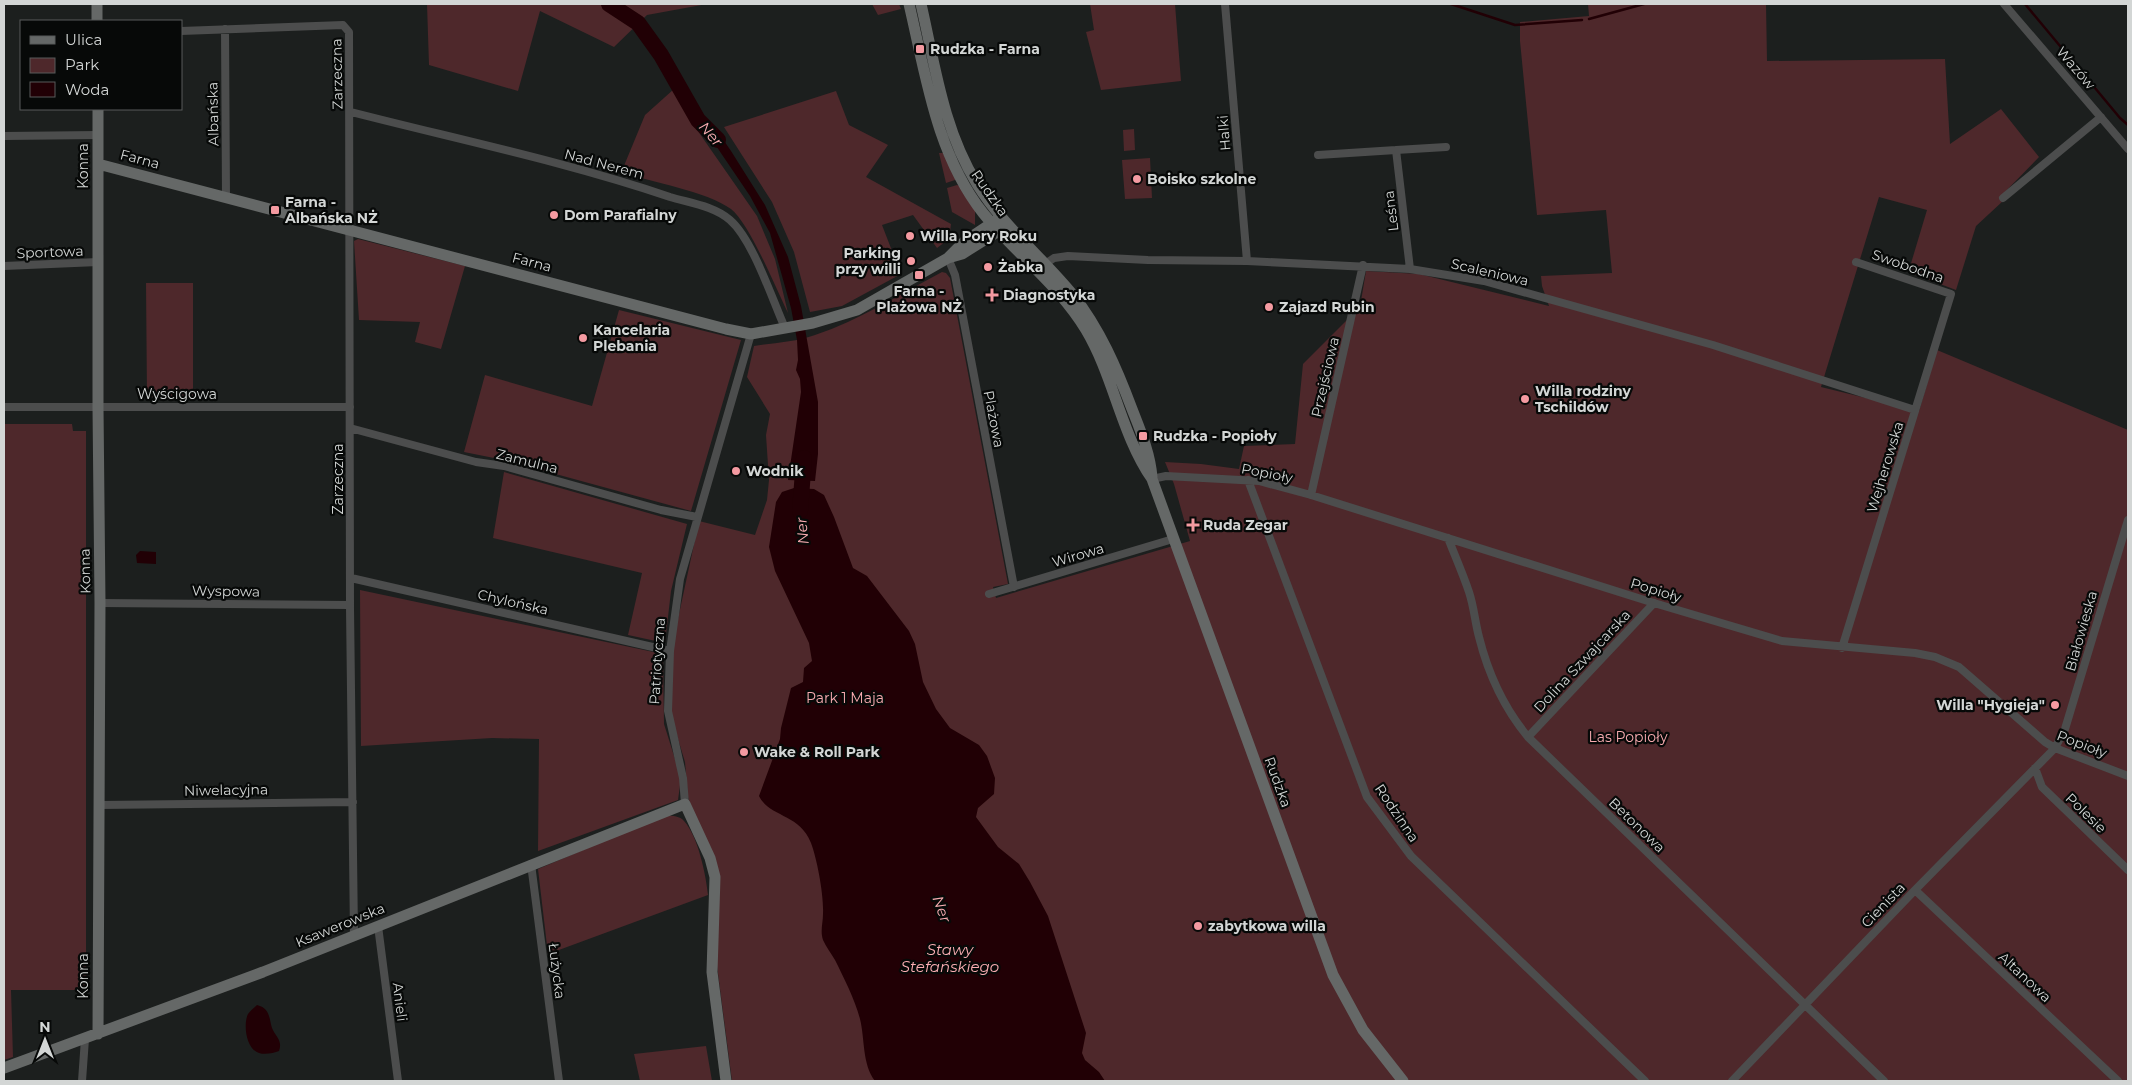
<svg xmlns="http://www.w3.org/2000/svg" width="2132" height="1085" viewBox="0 0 2132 1085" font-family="Montserrat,sans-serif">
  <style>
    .green { fill: #4e282b }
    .water { fill: #210005 }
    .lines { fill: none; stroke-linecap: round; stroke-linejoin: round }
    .stream { stroke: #210005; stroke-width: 2.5 }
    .river { stroke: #210005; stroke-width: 16 }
    .street { stroke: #4c4d4d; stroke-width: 8 }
    .secondary { stroke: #656867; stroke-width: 11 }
    .poi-dot { fill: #f49aa1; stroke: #070908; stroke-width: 2 }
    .labels { text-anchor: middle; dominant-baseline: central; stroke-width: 4.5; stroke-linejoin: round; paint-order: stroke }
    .poi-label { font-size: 14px; font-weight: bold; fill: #d3d6d5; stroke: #070908; text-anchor: start }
    .street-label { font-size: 14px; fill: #d3d6d5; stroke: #070908 }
    .park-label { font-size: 14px; fill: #f8abb0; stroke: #070908 }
    .water-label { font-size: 15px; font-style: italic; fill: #fbaeb3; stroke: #070908 }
  </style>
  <rect width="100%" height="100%" fill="#1c1f1e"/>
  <path class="green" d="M427 4H707L647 15 614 47 540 11 518 91 429 65Z
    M872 4H899L901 9 878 15Z
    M1090 4H1175L1181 81 1101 90 1086 32 1094 30Z
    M1588 4H1766L1767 61 1945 59 1950 144 2001 109 2039 157 2001 196 2003 201 1976 226 1956 290 1911 273 1909 270 1927 210 1879 197 1821 387 1919 411 1937 350 2128 430V1081H732L716 958 720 879 699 829 688 797 685 762 671 716 673 642 699 521 755 535 767 500 769 480 766 435 770 414 747 377 754 346C773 343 796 342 815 335 860 320 900 294 942 272L946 273 950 278 1008 584 993 587 996 598 1190 541 1174 484 1165 462 1201 464 1239 469 1244 446 1295 444 1303 364 1360 307 1366 271 1419 274 1549 306 1542 286 1541 276 1612 273 1606 210 1537 215 1520 41V22L1589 16Z
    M674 89 693 124 757 216 775 259 788 313C776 289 750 224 731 209 708 192 650 181 621 173L645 115Z
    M836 91 849 125 888 145 866 177 951 224 949 239 937 248 913 215 882 225 901 274 842 306 810 312 794 252 772 202 724 127Z
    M1134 129 1135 150 1124 151 1123 130Z
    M939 153H943L956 178 955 180 946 183Z
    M1150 158 1152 198 1125 199 1122 160Z
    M957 185 960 186 975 210V225L952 212 947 188Z
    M358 239 465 266 441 349 415 342 420 322 359 320 354 241Z
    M146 283H193V397H147Z
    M619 310 741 340 691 511 504 460 464 452 485 375 592 406Z
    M4 424H72L73 431H86V990H11L13 1057 4 1060Z
    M504 472 687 524 671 591 665 643 628 635 642 573 493 538Z
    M360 590 663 654 664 724 681 778 678 800 538 851 539 739 492 738 361 746Z
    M666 815C673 816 680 816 684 821 698 836 706 875 708 895L548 954 538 869Z
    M706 1046 712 1081H640L634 1054Z"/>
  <path class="water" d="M708 123 718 132 731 151 765 205 788 257 801 306 818 402V454L815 481 788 480 801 392 800 379 796 370 798 360 797 340 791 308 770 233 750 196 702 125Z
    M794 488 814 489 824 495 834 517 853 568 867 576 909 631 915 644 923 682 936 709 950 728 979 745 987 756 995 778 994 794 978 808 976 817 998 847 1019 864 1030 882 1048 916 1086 1033 1082 1053 1085 1060 1099 1072 1105 1081H875C862 1064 865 1039 860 1019 855 1000 844 978 835 960 831 953 826 947 823 940 820 931 823 923 823 914 824 895 817 859 811 843 799 813 770 818 759 796L780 739 781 728 791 688 803 682 804 668 812 661 809 643 775 571 769 547 776 502 782 492Z
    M140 551 156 552V564L137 563 136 555Z
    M257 1005C270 1008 269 1018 272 1028 275 1036 283 1040 279 1051 274 1053 265 1055 259 1053 246 1049 243 1024 248 1014 250 1011 255 1007 257 1005Z"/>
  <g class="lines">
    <path class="stream" d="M1451 4 1515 25 1582 20
      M2025 4 2120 118 2128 125
      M1589 19 1644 4"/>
    <path class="river" d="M609 4 638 23 661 55 698 120 718 140
      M800 511 804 458"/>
    <path class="street" d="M1225 4 1247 261
      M2004 4 2128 149
      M225 29 226 198
      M181 31 343 25 349 32 350 608 354 935
      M351 112C456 139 567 162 670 197 690 203 714 206 730 220 753 240 772 299 785 328
      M4 136 98 135
      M1318 155 1396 150
      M2003 198 2101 117
      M948 258 955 275 1014 587
      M1045 264 1054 258 1068 256 1148 260 1247 261 1410 269 1484 281 1713 345 1915 410
      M4 266 98 262
      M1410 269 1396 150 1446 147
      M4 407H350
      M350 428 476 462 504 466 661 510 697 517
      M1152 479 1166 476 1259 481 1311 495 1654 603 1782 641 1915 653 1935 657 1959 667 2045 742 2055 748 2128 776
      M1248 480 1367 797 1411 856 1645 1081
      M1311 495 1363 265
      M1448 538C1455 556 1463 574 1469 592 1474 607 1475 622 1479 637 1488 673 1504 708 1528 737L1884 1081
      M351 578 670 651
      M989 594 1173 539
      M100 603 350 605
      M1842 648 1951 294 1856 262
      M1528 737 1654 603
      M2035 768 2042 787 2128 870
      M685 804 683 778 668 711 670 651 680 579 751 334
      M100 805 353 802
      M531 864 559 1081
      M1915 890 2118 1081
      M378 926 398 1081
      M82 1081 85 1039
      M1732 1081 1915 890 2055 748 2065 729 2128 520"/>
    <path class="secondary" d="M97 4V21
      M909 4C926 76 936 153 983 213 1016 254 1059 285 1086 330 1114 377 1121 434 1152 479L1333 975 1363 1030 1403 1081
      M921 4C935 65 943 129 977 184 1003 226 1042 257 1073 295 1100 329 1117 369 1132 409 1141 432 1150 453 1152 477
      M98 164 726 329 751 334 813 323 857 310 948 258 965 241 1001 217
      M948 258 962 254 1005 227
      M98 1034 100 603 98 407V109
      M4 1068 263 972 685 804 710 858 715 877 712 972 726 1081"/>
  </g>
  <g class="poi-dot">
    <rect x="915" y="44" width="10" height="10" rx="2.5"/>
    <circle cx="1137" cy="179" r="5"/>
    <rect x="270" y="205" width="10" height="10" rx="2.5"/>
    <circle cx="554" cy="215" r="5"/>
    <circle cx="910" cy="236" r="5"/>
    <circle cx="911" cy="261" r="5"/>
    <circle cx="988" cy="267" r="5"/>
    <rect x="914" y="270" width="10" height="10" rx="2.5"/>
    <path d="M989.5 287.5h5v5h5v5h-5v5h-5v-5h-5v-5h5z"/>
    <circle cx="1269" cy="307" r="5"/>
    <circle cx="583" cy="338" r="5"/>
    <circle cx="1525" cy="399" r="5"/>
    <rect x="1138" y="431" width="10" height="10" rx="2.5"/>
    <circle cx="736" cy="471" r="5"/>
    <path d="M1190.5 517.5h5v5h5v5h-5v5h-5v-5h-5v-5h5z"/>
    <circle cx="2055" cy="705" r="5"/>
    <circle cx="744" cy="752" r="5"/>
    <circle cx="1198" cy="926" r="5"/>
  </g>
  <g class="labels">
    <g class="poi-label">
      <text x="930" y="49">Rudzka - Farna</text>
      <text x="1147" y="179">Boisko szkolne</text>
      <text x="285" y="202">Farna -<tspan x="285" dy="16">Albańska NŻ</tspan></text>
      <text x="564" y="215">Dom Parafialny</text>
      <text x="920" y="236">Willa Pory Roku</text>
      <text x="901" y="253" text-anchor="end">Parking<tspan x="901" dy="16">przy willi</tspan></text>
      <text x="998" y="267">Żabka</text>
      <text x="919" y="291" text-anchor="middle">Farna -<tspan x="919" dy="16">Plażowa NŻ</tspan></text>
      <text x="1003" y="295">Diagnostyka</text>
      <text x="1279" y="307">Zajazd Rubin</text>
      <text x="593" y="330">Kancelaria<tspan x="593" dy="16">Plebania</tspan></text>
      <text x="1535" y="391">Willa rodziny<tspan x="1535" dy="16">Tschildów</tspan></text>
      <text x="1153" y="436">Rudzka - Popioły</text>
      <text x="746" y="471">Wodnik</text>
      <text x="1203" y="525">Ruda Zegar</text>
      <text x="2045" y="705" text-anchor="end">Willa "Hygieja"</text>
      <text x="754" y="752">Wake &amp; Roll Park</text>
      <text x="1208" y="926">zabytkowa willa</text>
    </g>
    <g class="street-label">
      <text transform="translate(2076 68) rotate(49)">Wazów</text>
      <text transform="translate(337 74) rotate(-91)">Zarzeczna</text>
      <text transform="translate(213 114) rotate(-91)">Albańska</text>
      <text transform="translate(1224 133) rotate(-95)">Halki</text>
      <text transform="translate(140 159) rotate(15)">Farna</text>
      <text transform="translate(604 164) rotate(15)">Nad Nerem</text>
      <text transform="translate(83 166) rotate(-90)">Konna</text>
      <text transform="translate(990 193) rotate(55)">Rudzka</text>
      <text transform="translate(1391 211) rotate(-97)">Leśna</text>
      <text transform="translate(50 252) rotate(-2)">Sportowa</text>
      <text transform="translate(532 262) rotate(15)">Farna</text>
      <text transform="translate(1908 266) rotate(19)">Swobodna</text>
      <text transform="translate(1490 272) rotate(13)">Scaleniowa</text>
      <text transform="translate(1325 377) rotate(-77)">Przejściowa</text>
      <text x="177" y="394">Wyścigowa</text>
      <text transform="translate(994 419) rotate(79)">Plażowa</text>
      <text transform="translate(527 461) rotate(14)">Zamulna</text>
      <text transform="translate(1885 467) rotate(-73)">Wejherowska</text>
      <text transform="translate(1267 473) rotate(11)">Popioły</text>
      <text transform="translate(338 479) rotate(-90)">Zarzeczna</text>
      <text transform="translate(1078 555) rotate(-16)">Wirowa</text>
      <text transform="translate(85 571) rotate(-91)">Konna</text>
      <text transform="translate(1656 590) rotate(17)">Popioły</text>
      <text transform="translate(226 591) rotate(1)">Wyspowa</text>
      <text transform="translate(513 602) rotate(13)">Chylońska</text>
      <text transform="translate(2081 631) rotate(-74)">Białowieska</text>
      <text transform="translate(657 661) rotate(-86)">Patriotyczna</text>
      <text transform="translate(1582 661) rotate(-47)">Dolina Szwajcarska</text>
      <text transform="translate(2082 744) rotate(21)">Popioły</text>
      <text transform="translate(1278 782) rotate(70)">Rudzka</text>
      <text transform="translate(226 790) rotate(-1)">Niwelacyjna</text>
      <text transform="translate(1397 813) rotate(56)">Rodzinna</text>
      <text transform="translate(2086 813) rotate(44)">Polesie</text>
      <text transform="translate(1637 825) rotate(44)">Betonowa</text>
      <text transform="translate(1883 905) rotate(-46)">Cienista</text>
      <text transform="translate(340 925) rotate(-22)">Ksawerowska</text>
      <text transform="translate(557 971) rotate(83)">Łużycka</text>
      <text transform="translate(83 976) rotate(-90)">Konna</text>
      <text transform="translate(2025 977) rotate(43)">Altanowa</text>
      <text transform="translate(400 1002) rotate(83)">Anieli</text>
    </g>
    <g class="park-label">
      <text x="845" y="698">Park 1 Maja</text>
      <text x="1628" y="737">Las Popioły</text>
    </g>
    <g class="water-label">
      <text transform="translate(711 134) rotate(49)">Ner</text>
      <text transform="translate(802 531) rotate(-95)">Ner</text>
      <text transform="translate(942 909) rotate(70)">Ner</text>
      <text x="950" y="949">Stawy<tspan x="950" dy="17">Stefańskiego</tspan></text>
    </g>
  </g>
  <rect width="2132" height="1085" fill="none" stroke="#d3d6d5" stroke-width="10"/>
  <rect x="20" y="20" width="162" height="90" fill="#070908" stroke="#595b5a"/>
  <rect x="30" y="36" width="25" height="8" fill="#656867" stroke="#595b5a"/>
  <text x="65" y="45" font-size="15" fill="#d3d6d5">Ulica</text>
  <rect x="30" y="58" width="25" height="15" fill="#4e282b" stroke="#595b5a"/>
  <text x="65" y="70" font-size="15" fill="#d3d6d5">Park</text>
  <rect x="30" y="82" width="25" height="15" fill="#210005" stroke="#595b5a"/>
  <text x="65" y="95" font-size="15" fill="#d3d6d5">Woda</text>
  <g transform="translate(45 1040)" stroke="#070908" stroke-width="4" paint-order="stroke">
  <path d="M0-4L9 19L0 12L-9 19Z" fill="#d3d6d5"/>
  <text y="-8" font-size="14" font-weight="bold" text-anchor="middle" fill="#d3d6d5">N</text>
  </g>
</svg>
